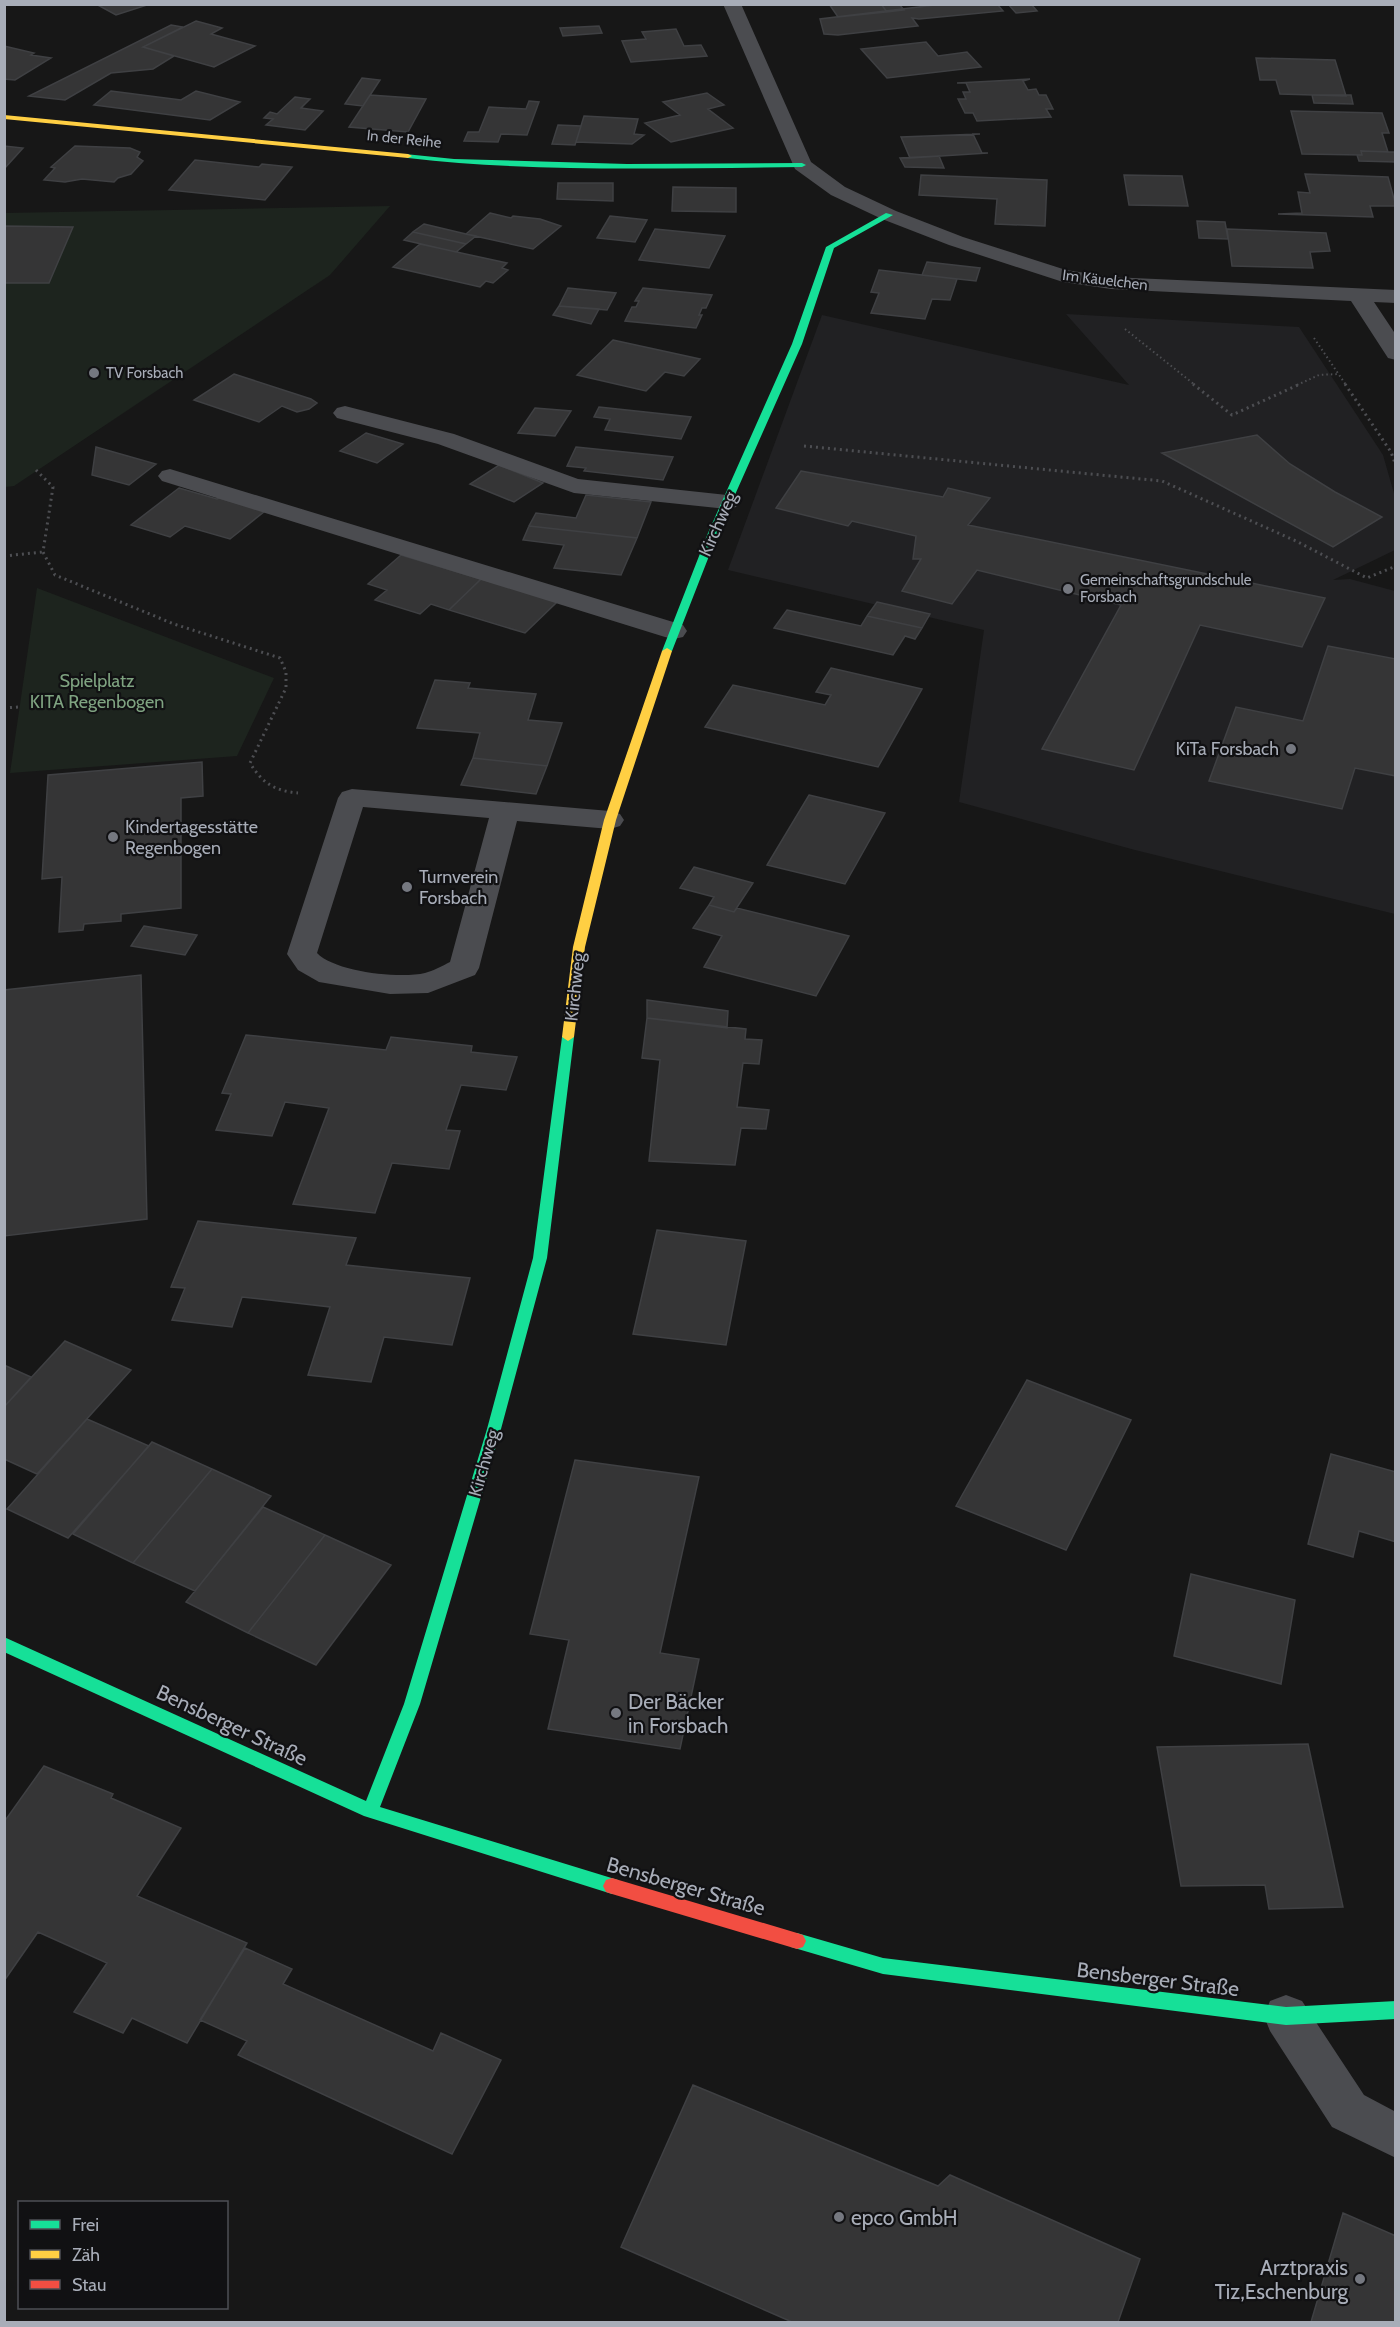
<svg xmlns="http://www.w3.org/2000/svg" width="1400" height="2327" viewBox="0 0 1400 2327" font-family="Cabin,sans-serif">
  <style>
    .built { fill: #212123 }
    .green { fill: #1d241e }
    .building { fill: #353536; stroke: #3f4043; stroke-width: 1.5 }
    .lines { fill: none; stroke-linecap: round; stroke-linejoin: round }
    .path-far1 { stroke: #4d4e52; stroke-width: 2; stroke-dasharray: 1.5 3; stroke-linecap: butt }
    .path { stroke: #4d4e52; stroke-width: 3; stroke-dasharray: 2 4; stroke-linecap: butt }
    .lane { fill: #4b4c50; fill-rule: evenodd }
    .street { fill: #4b4c50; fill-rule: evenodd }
    .fast { fill: #16e098; fill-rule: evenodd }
    .slow { fill: #ffcf43; fill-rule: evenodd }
    .jam { fill: #f24e42; fill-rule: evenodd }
    .poi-dot { fill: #757880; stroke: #111113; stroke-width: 2 }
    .labels { text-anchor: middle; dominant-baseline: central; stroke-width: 4.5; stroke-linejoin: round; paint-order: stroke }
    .far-street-label { font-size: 15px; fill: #a8adb8; stroke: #111113 }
    .far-poi-label { font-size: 15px; fill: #a8adb8; stroke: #111113; text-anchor: start }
    .street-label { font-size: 18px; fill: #a8adb8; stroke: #111113 }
    .park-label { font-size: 18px; fill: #7fa381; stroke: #111113 }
    .poi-label { font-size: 18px; fill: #a8adb8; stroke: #111113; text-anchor: start }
    .near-poi-label { font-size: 21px; fill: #a8adb8; stroke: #111113; text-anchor: start }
    .near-street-label { font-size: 21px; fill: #a8adb8; stroke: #111113 }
  </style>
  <rect width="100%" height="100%" fill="#171717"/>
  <path class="built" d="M1066 314 1299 327 1383 455 1395 497V550L1333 580 1350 579 1395 591V914L1135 850 959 802 984 630 728 570 822 315 1129 385Z"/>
  <path class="green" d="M390 206 330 275 14 486 5 487V213Z
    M37 588 274 678 237 756 10 773Z"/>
  <path class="building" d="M96 4H150L116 15Z
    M829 4H881L887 12 838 17Z
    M881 4H899L904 10 887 12Z
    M943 4H997L1003 11 919 19 912 18 918 26 838 35 824 34 820 19Z
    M1008 4H1031L1037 11 1016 13Z
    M196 21 222 28 211 34 255 46 214 67 143 47Z
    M171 25 183 27 143 47 174 56 153 69 111 73 65 100 29 96Z
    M599 26 602 33 563 36 560 28Z
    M676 29 684 46 701 45 707 56 631 62 622 41 646 39 642 32Z
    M926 42 938 56 967 52 981 67 887 78 861 49Z
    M4 46 34 53 31 55 51 58 15 80 4 79Z
    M1256 58 1335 60 1346 96 1280 94 1276 80H1260Z
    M362 78 380 80 363 106 345 104Z
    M1030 79 1023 81 1028 90 1036 89 1039 95H1046L1053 109H1046L1051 117 977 121 973 113H965L958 99H966L963 92H970L966 83H957Z
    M111 91 181 100 196 91 240 102 210 120 94 105Z
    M707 93 724 105 708 109 733 128 671 142 645 123 680 115 663 102Z
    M370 95 426 99 408 132 349 127Z
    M1312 95H1351L1353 104 1314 103Z
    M295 97 310 99 301 108 323 111 305 130 266 125 273 119 264 118 270 112 277 114Z
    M529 101 539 102 527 135 501 134 498 142 464 141 468 132H479L489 107 526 109Z
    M1291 111 1382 113 1389 133H1382L1388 152 1361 151 1362 155 1302 154Z
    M584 116 638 119 634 134 644 135 632 144 576 142Z
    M558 125 581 126 575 145 552 144Z
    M973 134 982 153H988L910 158 901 137 980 134Z
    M4 146 23 148 4 169Z
    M75 146 130 148 140 152 137 157 143 161 131 174 118 178 114 182 82 179 65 182 44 180 55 168 51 167Z
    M1361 151 1396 152V162L1359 161 1357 155H1362Z
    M939 156 944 168 905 167 900 158Z
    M195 160 259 167 262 164 292 167 265 200 169 190Z
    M1305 174 1388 177 1396 206H1370L1373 217 1278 214 1302 213 1298 192 1310 193Z
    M921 175 1047 180 1045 226 995 224 997 199 919 195Z
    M1124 175 1182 176 1188 206 1129 205Z
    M558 183H613V201L557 199Z
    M673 187 736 188V212L672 211Z
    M490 213 511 218 513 216 540 219 561 226 533 249 466 234Z
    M610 216 647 220 635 242 597 238Z
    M1197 221 1225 222 1228 239 1199 238Z
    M424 224 466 234 476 236 466 244 413 232Z
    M4 226 73 227 49 283H4Z
    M655 229 725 236 709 268 639 260Z
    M1227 229 1326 233 1330 251 1310 252 1313 268 1232 266Z
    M413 232 466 244 456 252 404 240Z
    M420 244 507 263 502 268 508 270 493 283 486 281 480 287 393 267Z
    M927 262 980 268 976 281 922 275Z
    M879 270 922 275 957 279 950 300 932 299 925 319 871 313 879 293 871 292Z
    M568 288 616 293 607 310 559 306Z
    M643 288 712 295 706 308H702L699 315H702L696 328 625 321 632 307H636L639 301H635Z
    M559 306 599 309 591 324 553 315Z
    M613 340 700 359 684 376 665 372 646 391 577 375Z
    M234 374 311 399 317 403 309 409 297 412 282 406 259 422 194 400Z
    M599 407 691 417 681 439 605 430 610 419 594 417Z
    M535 408 571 411 555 436 518 433Z
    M366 433 403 444 377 463 340 451Z
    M1257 435 1290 464 1335 492 1382 517 1333 547 1162 453Z
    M96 447 156 464 129 485 92 475Z
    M576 447 673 457 663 480 584 471 586 468 567 466Z
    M499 465 543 483 514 502 470 484Z
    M801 471 943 497 948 488 990 498 968 525 1325 598 1302 647 1200 625 1134 770 1042 749 1121 605 977 570 952 604 902 591 921 559H913L916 536 852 521 848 526 776 508Z
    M179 488 217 499 219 498 265 511 230 539 185 526 170 537 131 525Z
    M586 495 651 502 637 538 529 526 536 513 576 518Z
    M529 526 637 538 621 575 554 568 564 545 523 540Z
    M401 555 481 579 449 610 431 604 420 614 375 600 387 590 368 584Z
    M481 579 558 601 525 633 449 610Z
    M877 602 930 614 922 628 867 616Z
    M787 610 861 626 867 616 922 628 915 639 905 636 893 655 774 628Z
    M1328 646 1396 659V776L1355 768 1342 809 1209 781 1236 707 1303 721Z
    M831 668 922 689 878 767 705 727 733 685 825 705 831 695 816 692Z
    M435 680 470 683 468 688 536 694 528 720 562 723 547 766 473 758 480 733 417 728Z
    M473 758 547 766 536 794 461 785Z
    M202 762 203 796 181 798V908L121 914V921L84 924 83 930 59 932 62 877 42 879 48 775Z
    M809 795 885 813 845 884 767 865Z
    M694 867 753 883 734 912 709 905 714 897 680 888Z
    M709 905 734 912 737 908 849 936 816 996 704 967 722 936 693 928Z
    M144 926 197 935 185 955 131 946Z
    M141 975 147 1219 4 1236V990Z
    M647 1000 728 1011 727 1028 647 1018Z
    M647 1018 746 1029 745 1039 762 1040 759 1064 743 1063 737 1107 769 1110 766 1129 741 1128 735 1165 649 1161 660 1060 642 1058Z
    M246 1035 386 1050 391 1037 472 1046 471 1052 517 1057 506 1090 461 1085 446 1130 460 1131 449 1169 392 1163 375 1213 293 1204 329 1108 285 1102 272 1136 216 1130 231 1094 222 1093Z
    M198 1221 356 1238 346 1265 470 1278 452 1345 384 1337 371 1382 308 1375 330 1307 242 1297 232 1327 172 1320 185 1288 171 1287Z
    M657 1230 746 1241 726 1345 633 1334Z
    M65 1341 131 1370 37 1474 4 1459V1407Z
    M4 1365 31 1377 4 1407Z
    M1027 1380 1131 1420 1066 1550 956 1506Z
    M87 1419 149 1446 68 1538 7 1509Z
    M152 1442 212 1469 133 1563 73 1534Z
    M1331 1454 1396 1472V1542L1359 1531 1353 1557 1308 1544Z
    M575 1460 699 1477 660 1653 699 1659 680 1749 548 1729 569 1640 530 1634Z
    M212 1469 271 1496 195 1591 133 1563Z
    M263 1507 325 1535 248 1633 186 1602Z
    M325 1535 391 1565 316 1665 248 1633Z
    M1191 1574 1295 1600 1281 1684 1174 1656Z
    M1308 1744 1343 1907 1269 1909 1265 1885 1181 1886 1157 1747Z
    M44 1766 113 1794 111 1798 181 1828 137 1896 247 1943 187 2043 132 2018 123 2033 74 2012 107 1963 38 1932 4 1981V1822Z
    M245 1948 292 1969 283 1984 433 2051 441 2033 501 2060 452 2154 238 2055 247 2041 200 2020Z
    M693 2085 938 2186 950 2175 1140 2259 1118 2322H792L621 2247Z
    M1343 2213 1396 2236V2322H1311Z"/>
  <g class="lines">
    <path class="path-far1" d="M1125 329 1195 385
      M1314 338 1346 385
      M1297 385 1319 375 1338 374"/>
    <path class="path" d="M1193 384 1232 415 1300 384
      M1345 384 1391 452 1396 466
      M804 446 1162 481 1296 541 1367 578 1396 566
      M36 470 53 487 43 552 55 575 174 624 280 658 286 672V688L250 763C262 783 275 791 298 793
      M4 556 43 552
      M4 708 19 707"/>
    <path class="lane" d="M345 406 454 434 578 479 727 495 736 497 739 502 736 507 727 509 574 493 438 444 337 418 333 413 337 408Z
      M170 469 683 625 687 631 683 637 674 639 665 637 162 481 158 476 162 471Z
      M352 789 610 811 620 814 624 820 620 826 610 829 517 821 479 968 475 975 428 993 390 994 319 982 298 970 287 954 338 798 342 792ZM363 807 489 818 450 962C442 966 433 971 425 973 400 979 335 972 317 953Z"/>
    <path class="street" d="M723 4H741L811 162 845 187 896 211 963 237 1066 270 1111 277 1396 290V303L1374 302 1396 335V360L1388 358 1351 301 1111 289 1063 282 949 245 882 219 831 195 795 169Z
      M1286 1995 1302 2001 1364 2095 1396 2112V2158L1332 2127 1270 2031 1264 2016 1270 2001Z"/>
    <path class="fast" d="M405 154 454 159 627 164 802 163 806 165 802 167C671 168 538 173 408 158L404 156Z
      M886 213 893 215 834 248 802 344 718 533 672 651 667 654 663 653 662 651 708 533 792 344 826 247Z
      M568 1033 574 1037 547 1258 501 1429 420 1704 380 1807 618 1880 621 1886 618 1892 612 1894 364 1816 4 1652V1637L366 1801 404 1704 487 1429 533 1258 562 1037Z
      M797 1933 883 1958 1286 2007 1396 2001V2019L1286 2025 883 1974 791 1947 788 1941 791 1935Z"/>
    <path class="slow" d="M4 115 408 154 412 156 408 158 4 119Z
      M667 648 672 651 616 820 585 947 574 1037 568 1041 562 1037 573 947 604 820 662 651Z"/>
    <path class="jam" d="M612 1878 797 1933 803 1935 806 1941 803 1947 797 1949 612 1894 606 1892 603 1886 606 1880Z"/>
  </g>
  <g class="poi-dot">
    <circle cx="94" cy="373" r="6"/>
    <circle cx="1068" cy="589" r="6"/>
    <circle cx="1291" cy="749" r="6"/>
    <circle cx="113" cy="837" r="6"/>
    <circle cx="407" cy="887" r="6"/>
    <circle cx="616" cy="1713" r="6"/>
    <circle cx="839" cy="2217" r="6"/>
    <circle cx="1360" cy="2279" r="6"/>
  </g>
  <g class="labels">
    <g class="far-street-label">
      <text transform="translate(404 139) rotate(6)">In der Reihe</text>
      <text transform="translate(1105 280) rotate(7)">Im Käuelchen</text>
    </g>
    <g class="far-poi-label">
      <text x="106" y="373">TV Forsbach</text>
      <text x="1080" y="580">Gemeinschaftsgrundschule<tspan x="1080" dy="17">Forsbach</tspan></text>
    </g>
    <g class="street-label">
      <text transform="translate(718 524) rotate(-66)">Kirchweg</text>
      <text transform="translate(575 987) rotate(-84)">Kirchweg</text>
      <text transform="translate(484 1463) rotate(-74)">Kirchweg</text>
    </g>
    <g class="park-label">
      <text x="97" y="681">Spielplatz<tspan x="97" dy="21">KITA Regenbogen</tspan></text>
    </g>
    <g class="poi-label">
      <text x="1279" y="749" text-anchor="end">KiTa Forsbach</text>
      <text x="125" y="827">Kindertagesstätte<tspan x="125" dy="21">Regenbogen</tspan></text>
      <text x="419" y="877">Turnverein<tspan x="419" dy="21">Forsbach</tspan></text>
    </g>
    <g class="near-poi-label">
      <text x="628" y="1701">Der Bäcker<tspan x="628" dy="24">in Forsbach</tspan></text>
      <text x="851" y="2217">epco GmbH</text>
      <text x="1348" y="2267" text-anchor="end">Arztpraxis<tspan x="1348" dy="24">Tiz,Eschenburg</tspan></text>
    </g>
    <g class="near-street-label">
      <text transform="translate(232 1725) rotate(25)">Bensberger Straße</text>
      <text transform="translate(686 1886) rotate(16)">Bensberger Straße</text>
      <text transform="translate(1158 1979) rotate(7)">Bensberger Straße</text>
    </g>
  </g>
  <rect width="1400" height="2327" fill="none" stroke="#a8adb8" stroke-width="12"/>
  <rect x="18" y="2201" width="210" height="108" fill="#111113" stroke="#4d4f55" stroke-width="1.5"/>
  <rect x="30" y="2220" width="30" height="9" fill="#16e098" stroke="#4d4f55" stroke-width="1.5"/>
  <text x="72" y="2231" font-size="18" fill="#a8adb8">Frei</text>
  <rect x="30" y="2250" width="30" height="9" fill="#ffcf43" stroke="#4d4f55" stroke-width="1.5"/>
  <text x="72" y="2261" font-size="18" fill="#a8adb8">Zäh</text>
  <rect x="30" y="2280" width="30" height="9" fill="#f24e42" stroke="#4d4f55" stroke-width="1.5"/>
  <text x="72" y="2291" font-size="18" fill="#a8adb8">Stau</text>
</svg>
